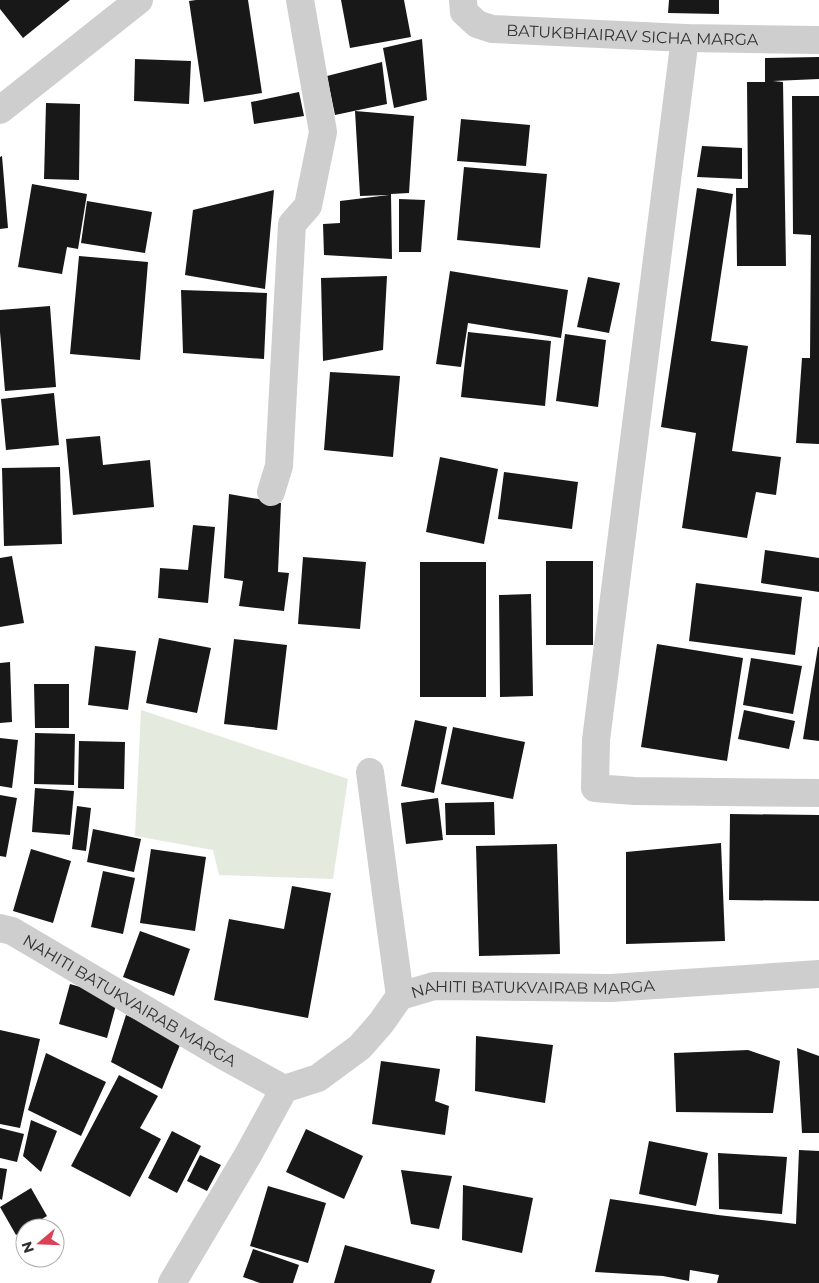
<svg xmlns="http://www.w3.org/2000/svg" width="819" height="1283" viewBox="0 0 819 1283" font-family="Montserrat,sans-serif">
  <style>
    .green { fill: #e4eadd }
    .building { fill: #181818 }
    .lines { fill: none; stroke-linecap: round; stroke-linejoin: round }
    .minor { stroke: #cecece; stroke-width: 28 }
    .labels { text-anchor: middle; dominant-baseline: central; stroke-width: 5; stroke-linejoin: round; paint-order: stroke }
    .street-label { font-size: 16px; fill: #313131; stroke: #fff }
  </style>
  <rect width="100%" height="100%" fill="#fff"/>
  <path class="green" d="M141 710 348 779 333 879 219 875 213 850 135 836Z"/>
  <path class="building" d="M0 0H70L23 38 0 9Z
    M196 0H248L262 93 204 102 189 1Z
    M341 0H404L411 37 350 48Z
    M669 0H719V14L668 13Z
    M422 39 427 100 394 108 383 48Z
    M819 57V79L773 81 783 82 786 266H737L736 188H748L747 82H765V58Z
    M135 59 191 61 189 104 134 101Z
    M382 62 387 104 335 115 327 76Z
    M299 92 304 116 254 124 251 102Z
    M792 96H819V444L796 443 802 358H810L811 235 793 234Z
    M46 103 80 104 79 180 44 179Z
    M355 111 414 116 409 193 391 194 392 259 324 255 323 224 340 223V201L389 195 360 196Z
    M461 119 530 125 526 166 457 161Z
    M702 146 742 148V179L697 177Z
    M2 156 8 228 0 229V157Z
    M464 167 547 174 540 248 457 240Z
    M32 184 87 194 78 249 67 247 62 274 18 267Z
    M697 188 733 194 711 341 748 346 732 451 781 457 776 495 756 492 747 538 682 528 696 433 661 427Z
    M274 190 265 289 185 275 193 210Z
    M399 199 425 200 421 252H399Z
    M87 201 152 212 145 253 81 243Z
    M79 256 148 262 140 360 70 354Z
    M450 271 568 290 561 338 468 323 461 367 436 364Z
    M387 276 383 350 323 361 321 278Z
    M588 277 620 283 609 333 577 327Z
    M181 290 267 293 264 359 183 353Z
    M50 306 56 387 5 391 0 332V310Z
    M468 332 551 341 545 406 461 397Z
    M565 334 606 340 598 407 556 401Z
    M330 372 400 376 393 457 324 450Z
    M54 393 59 445 6 450 1 399Z
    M100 436 103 465 150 460 154 507 73 515 66 439Z
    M440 457 498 469 484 544 426 532Z
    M60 467 62 544 4 546 2 468Z
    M504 472 578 482 572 529 498 519Z
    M229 494 281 503 278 572 289 573 284 611 239 606 243 581 224 578Z
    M193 525 215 527 208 603 158 598 160 568 188 570Z
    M765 550 819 558V592L761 583Z
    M12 556 24 623 0 627V558Z
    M303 557 366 562 360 629 298 624Z
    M546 561H593V645H546Z
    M420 562H486V697H420Z
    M696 583 802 597 795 655 689 641Z
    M531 594 533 696 500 697 499 595Z
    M159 638 211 648 197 713 146 703Z
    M234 639 287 645 277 730 224 724Z
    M657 644 743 658 727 761 641 747Z
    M95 646 136 651 128 710 88 705Z
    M818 647H819V741L803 739Z
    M751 658 802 666 793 714 743 705Z
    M10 662 12 722 0 723V663Z
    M34 684H69V728H35Z
    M744 710 795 721 789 749 738 739Z
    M415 720 447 727 434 793 401 786Z
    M453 727 525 742 513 799 441 784Z
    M35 733 75 734 74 785 34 784Z
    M0 738 18 740 12 788 0 786Z
    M79 741 125 742 124 789 78 788Z
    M35 788 74 791 70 835 32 832Z
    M0 795 17 798 6 857 0 856Z
    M438 798 443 840 406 844 401 803Z
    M494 802 495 835H446L445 803Z
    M77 806 91 808 86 851 72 849Z
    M730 814 819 815V901L729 900Z
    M93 829 141 839 134 872 87 862Z
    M721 843 725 941 626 944V852Z
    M557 844 560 954 479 956 476 846Z
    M31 849 71 861 53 923 13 911Z
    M151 849 206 857 195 931 140 923Z
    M103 871 135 878 123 934 91 927Z
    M292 886 331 893 308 1018 214 1000 229 919 284 929Z
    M140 931 190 949 174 996 123 977Z
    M70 984 118 998 107 1038 59 1024Z
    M126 1015 182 1040 162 1089 111 1062Z
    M0 1030 40 1039 20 1128 0 1124Z
    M476 1036 553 1045 545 1103 475 1091Z
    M797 1048 819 1056V1133H802Z
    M748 1050 780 1061 773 1113 676 1112 674 1053Z
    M46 1053 106 1082 81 1136 28 1110Z
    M381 1061 440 1069 435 1101 449 1106 445 1135 372 1124Z
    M119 1075 158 1096 140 1128 161 1139 130 1197 71 1166Z
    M31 1120 57 1131 41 1172 23 1156Z
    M0 1128 24 1134 17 1162 0 1158Z
    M306 1129 363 1156 344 1199 286 1172Z
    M172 1131 201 1146 177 1193 148 1178Z
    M649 1141 708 1153 696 1206 639 1194Z
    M799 1150 819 1151V1283H717L719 1275 690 1270 689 1281 663 1276 595 1272 610 1199 718 1215 796 1224Z
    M718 1153 787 1157 782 1214 719 1209Z
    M200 1155 221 1165 207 1191 187 1181Z
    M0 1168 7 1169 2 1200 0 1199Z
    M401 1170 452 1176 439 1229 411 1224Z
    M463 1185 533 1198 522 1253 462 1240Z
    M268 1186 326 1203 308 1263 250 1246Z
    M31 1188 47 1216 27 1228H25V1229L16 1235 0 1207Z
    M345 1245 435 1270 431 1283H334Z
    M253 1249 299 1265 293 1283H260L243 1277Z"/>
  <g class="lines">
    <g class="minor">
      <path id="s1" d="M463 0 464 12 477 24 492 29 685 38 819 40"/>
      <path d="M685 38 596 740 595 788 634 791 819 793"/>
      <path d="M0 110 139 0"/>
      <path d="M271 492 279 466 292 224 308 206 323 132 300 0"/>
      <path d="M370 772 387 901 400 996"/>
      <path id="s2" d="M0 928 12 931 224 1056 284 1089"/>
      <path id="s3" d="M172 1283 248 1155 284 1089 318 1078 360 1047 381 1023 400 996 434 986 611 988 819 974"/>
    </g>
  </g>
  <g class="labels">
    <g class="street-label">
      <text stroke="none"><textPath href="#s1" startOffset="186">BATUKBHAIRAV SICHA MARGA</textPath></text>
      <text stroke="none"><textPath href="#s3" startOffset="511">NAHITI BATUKVAIRAB MARGA</textPath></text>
      <text stroke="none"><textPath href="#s2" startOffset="149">NAHITI BATUKVAIRAB MARGA</textPath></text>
    </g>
  </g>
  <g transform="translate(40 1243) rotate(251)"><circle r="24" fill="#ffffff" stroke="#adadad"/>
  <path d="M0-4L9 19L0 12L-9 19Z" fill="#db4054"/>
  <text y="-8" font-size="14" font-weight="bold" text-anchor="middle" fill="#313131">N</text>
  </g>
</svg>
